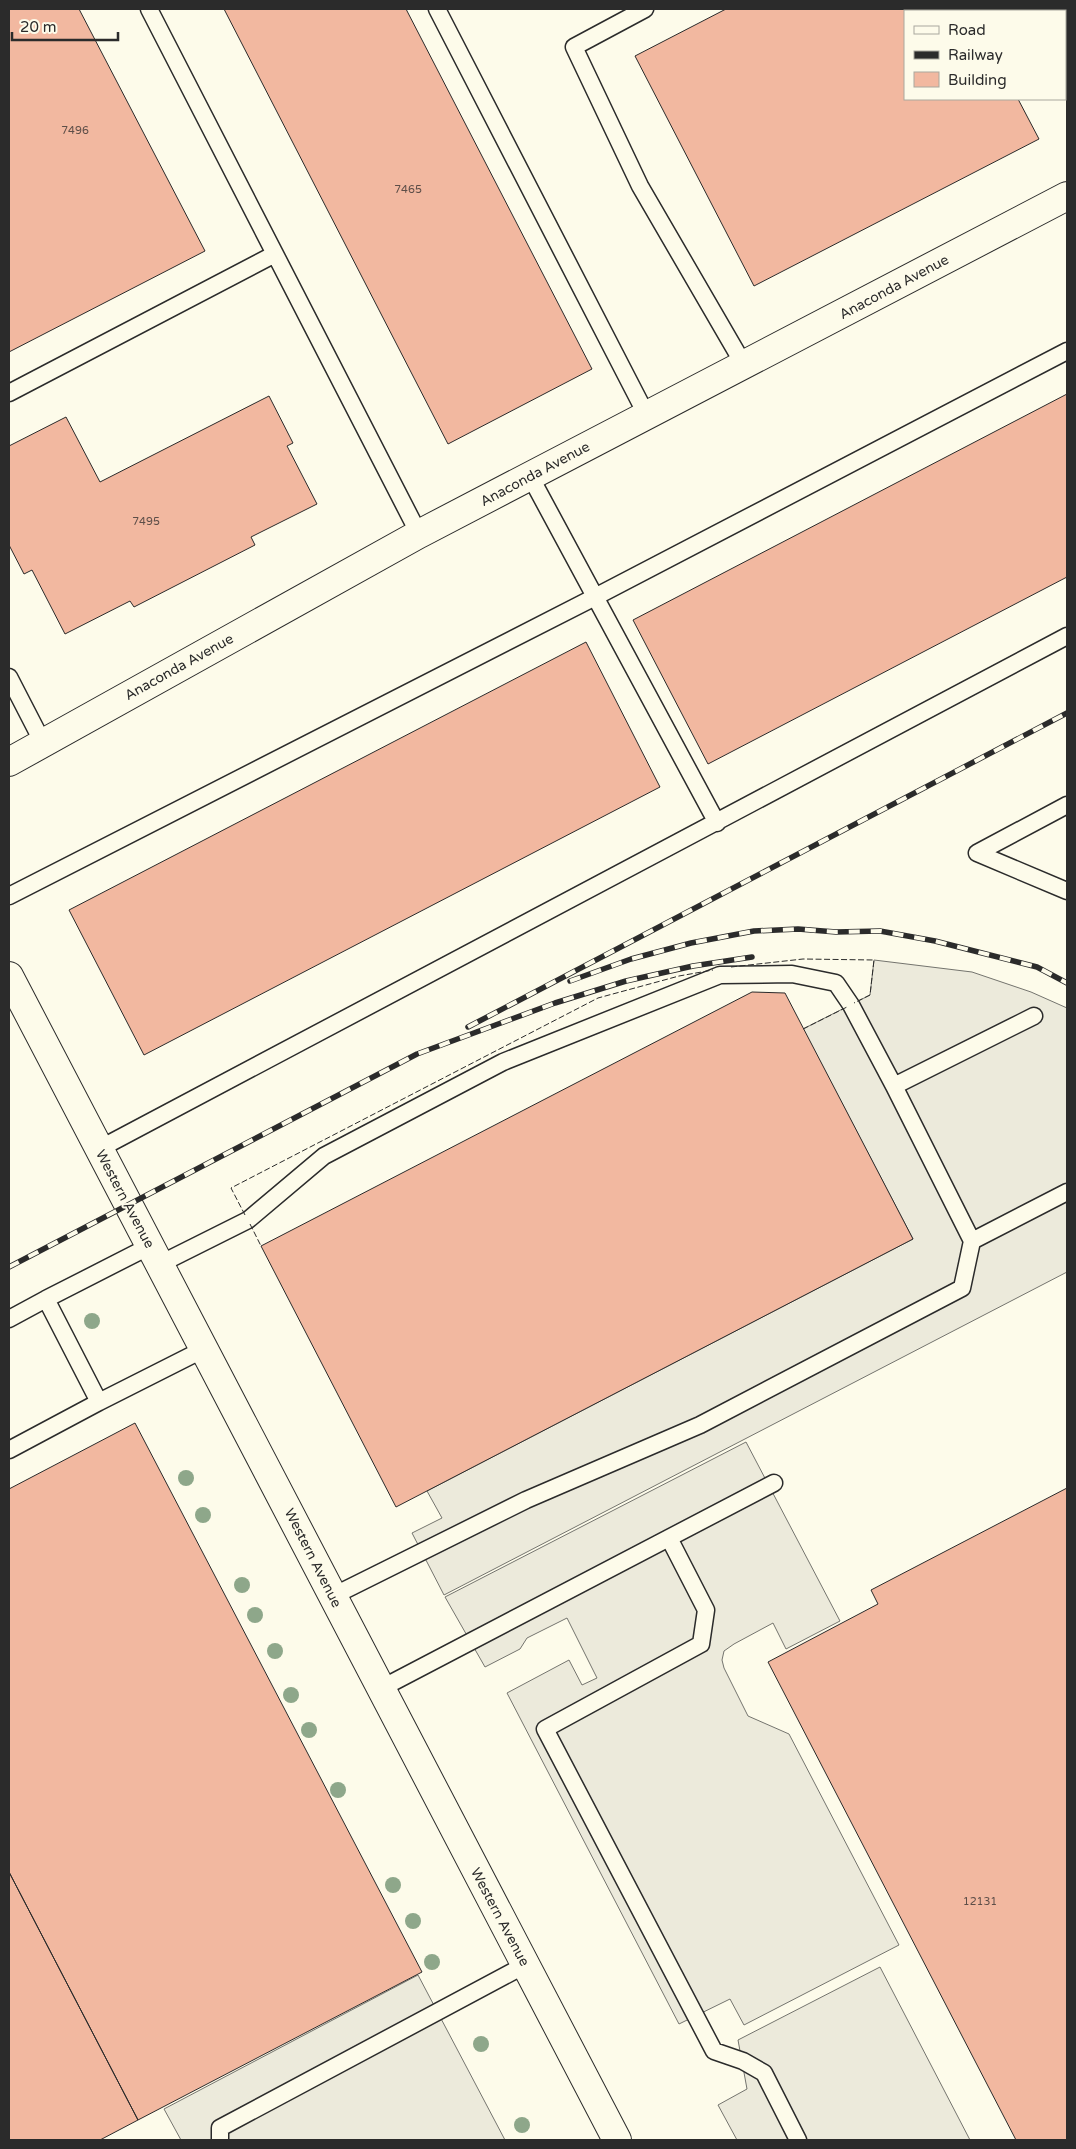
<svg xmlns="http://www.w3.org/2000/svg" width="1076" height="2149" viewBox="0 0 1076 2149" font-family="'Varela Round',sans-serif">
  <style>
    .parking { fill: #eceadb; stroke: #74746e }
    .building { fill: #f2b8a0; stroke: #2b2b2b }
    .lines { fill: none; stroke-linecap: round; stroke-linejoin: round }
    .service-casing { stroke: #2b2b2b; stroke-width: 19 }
    .minor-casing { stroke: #2b2b2b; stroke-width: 30 }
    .tertiary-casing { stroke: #2b2b2b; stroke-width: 30 }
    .service { stroke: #fdfbea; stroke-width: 16 }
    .minor { stroke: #fdfbea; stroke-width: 28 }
    .tertiary { stroke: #fdfbea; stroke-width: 28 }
    .rail-casing { stroke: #2b2b2b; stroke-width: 5.5 }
    .rail { stroke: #fdfbea; stroke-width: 4; stroke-dasharray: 11; stroke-linecap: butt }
    .fence { stroke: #2b2b2b; stroke-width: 1; stroke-dasharray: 6 2.5; stroke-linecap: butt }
    .tree { fill: #8ea78a }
    .labels { text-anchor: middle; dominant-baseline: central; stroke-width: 4; stroke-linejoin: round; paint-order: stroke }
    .number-label { font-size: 11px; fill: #5d4e48 }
    .street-label { font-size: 14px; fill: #2b2b2b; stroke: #fdfbea }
  </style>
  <rect width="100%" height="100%" fill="#fdfbea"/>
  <path class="parking" d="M874 960 972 972 1031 992 1067 1008V1272L444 1595 412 1533 442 1518 427 1491 913 1239 803 1029 870 995Z
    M746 1442 840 1621 786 1649 773 1623 734 1644 724 1651 722 1660 724 1668 748 1716 789 1734 899 1945 744 2025 730 1999 679 2024 507 1693 569 1660 582 1685 597 1678 567 1618 527 1638 520 1649 485 1667 445 1597Z
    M880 1967 970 2140H737L718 2105 747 2089 738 2040Z
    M418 1975 505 2140H181L164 2109Z"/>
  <path class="building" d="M9 9H79L205 251 9 352Z
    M224 9H406L592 369 448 444Z
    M726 9H971L973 11H905V99H1018L1039 139 754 286 635 56Z
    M1067 394V577L708 764 633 620Z
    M269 396 293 443 287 446 317 504 251 537 255 545 134 607 130 601 65 634 32 570 24 574 9 545V446L66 417 100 482Z
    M586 642 660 787 144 1055 69 910Z
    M752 992 785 993 913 1239 396 1507 261 1246Z
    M135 1423 422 1972 138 2120 9 1872V1489Z
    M1067 1488V2140H1016L768 1662 878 1604 871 1590Z
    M9 1872 138 2120 100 2140H9Z"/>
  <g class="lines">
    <defs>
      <path id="service" d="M149 9 419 534
        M437 9 647 416
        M645 9 574 47 640 186 744 365
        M1031 9 1033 11
        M1065 71 1067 76
        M9 393 275 254
        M530 476 717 823
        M9 677 43 743
        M1067 805 977 853 1067 891
        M9 896 595 597 1067 351
        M894 1086 1034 1016
        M99 1149 1067 636
        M972 1241 1067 1192
        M150 1246 46 1299 99 1402 204 1349
        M160 1264 248 1220 324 1156 503 1062 720 975 792 974 836 983 851 1005 894 1086 972 1241 962 1288 700 1425 526 1500 333 1596
        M9 1319 46 1299
        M9 1450 99 1402
        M669 1538 706 1610 701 1644 545 1729 714 2051 743 2061 764 2073 798 2140
        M380 1689 774 1483
        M220 2140V2128L525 1965"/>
      <path id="minor" d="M9 762 419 534 1067 196"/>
      <path id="tertiary" d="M9 976 617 2140"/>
    </defs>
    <use href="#service" class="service-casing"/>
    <use href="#minor" class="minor-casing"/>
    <use href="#tertiary" class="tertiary-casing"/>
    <use href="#service" class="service"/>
    <use href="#minor" class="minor"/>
    <use href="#tertiary" class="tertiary"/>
    <defs>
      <path id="rail" d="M570 981 631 959 691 943 754 931 798 929 836 932 880 931 935 941 1037 967 1067 983
        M468 1027 1067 713
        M9 1267 417 1054 555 1003 626 981 693 966 752 957"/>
    </defs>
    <use href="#rail" class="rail-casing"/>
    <use href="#rail" class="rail"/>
    <path class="fence" d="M731 967 803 959 874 960 870 995 854 1003
      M803 1029 847 1007
      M245 1215 231 1188 598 998 679 976 713 970
      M250 1224 261 1246"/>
  </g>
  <g class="tree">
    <circle cx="92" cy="1321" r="8"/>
    <circle cx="186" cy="1478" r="8"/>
    <circle cx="203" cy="1515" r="8"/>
    <circle cx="242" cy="1585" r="8"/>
    <circle cx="255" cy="1615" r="8"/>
    <circle cx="275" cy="1651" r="8"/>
    <circle cx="291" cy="1695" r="8"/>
    <circle cx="309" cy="1730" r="8"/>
    <circle cx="338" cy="1790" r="8"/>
    <circle cx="393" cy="1885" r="8"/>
    <circle cx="413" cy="1921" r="8"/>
    <circle cx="432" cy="1962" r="8"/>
    <circle cx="481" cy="2044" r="8"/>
    <circle cx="522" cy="2125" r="8"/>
  </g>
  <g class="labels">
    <g class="number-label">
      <text x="75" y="130">7496</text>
      <text x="408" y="189">7465</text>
      <text x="146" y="521">7495</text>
      <text x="980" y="1901">12131</text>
    </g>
    <g class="street-label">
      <text transform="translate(894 287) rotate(-28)">Anaconda Avenue</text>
      <text transform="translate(535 474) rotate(-28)">Anaconda Avenue</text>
      <text transform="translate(179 667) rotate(-29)">Anaconda Avenue</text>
      <text transform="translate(125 1199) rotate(62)">Western Avenue</text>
      <text transform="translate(313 1558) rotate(63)">Western Avenue</text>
      <text transform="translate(500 1917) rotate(62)">Western Avenue</text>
    </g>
  </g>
  <rect width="1076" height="2149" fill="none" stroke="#2b2b2b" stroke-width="20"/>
  <rect x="904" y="10" width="162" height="90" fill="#fdfbea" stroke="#a9a89e"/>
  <rect x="914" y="26" width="25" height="8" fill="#fdfbea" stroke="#a9a89e"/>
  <text x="948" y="35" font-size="15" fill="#2b2b2b">Road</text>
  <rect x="914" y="51" width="25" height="8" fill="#2b2b2b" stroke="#a9a89e"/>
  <text x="948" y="60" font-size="15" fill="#2b2b2b">Railway</text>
  <rect x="914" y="72" width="25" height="15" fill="#f2b8a0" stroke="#a9a89e"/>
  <text x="948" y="85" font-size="15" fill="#2b2b2b">Building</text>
  <path d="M12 32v8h106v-8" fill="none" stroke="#2b2b2b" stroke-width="2.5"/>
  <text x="20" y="32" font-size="15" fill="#2b2b2b" stroke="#fdfbea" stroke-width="4" paint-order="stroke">20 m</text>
</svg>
